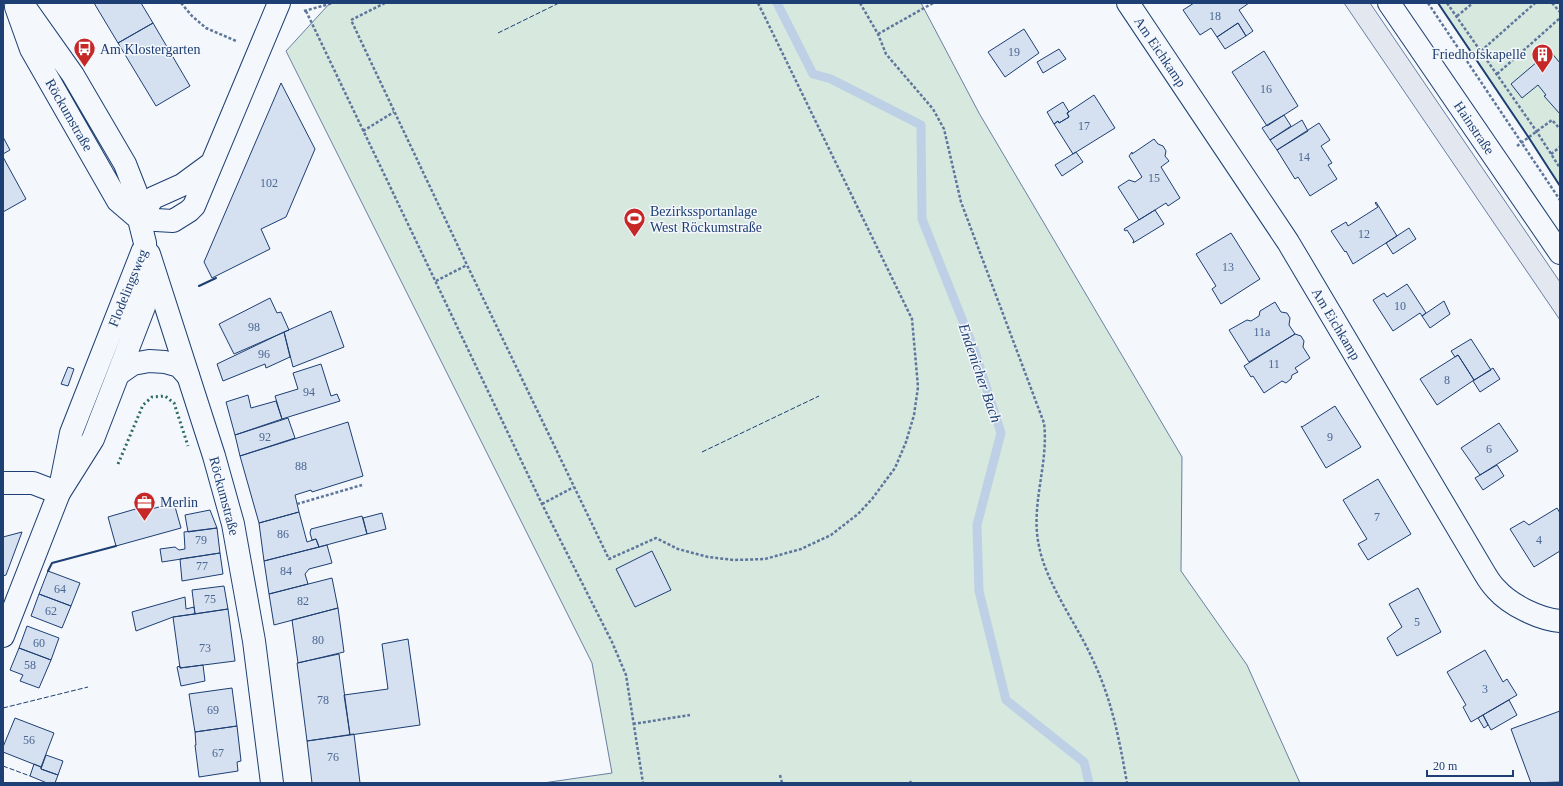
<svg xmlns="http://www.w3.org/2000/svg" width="1563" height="786" viewBox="0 0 1563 786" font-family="'Times New Roman',serif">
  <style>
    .green { fill: #d7e8df; stroke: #687fa3 }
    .parking { fill: #e3e8f0; stroke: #687fa3 }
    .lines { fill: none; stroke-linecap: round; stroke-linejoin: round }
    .stream { stroke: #bed0e5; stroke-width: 9 }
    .building { fill: #d5e0f0; stroke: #1d3f73 }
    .street-casing { stroke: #1d3f73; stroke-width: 24 }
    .secondary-casing { stroke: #1d3f73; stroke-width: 24 }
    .path { stroke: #5e769c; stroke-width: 2.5; stroke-dasharray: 3 2; stroke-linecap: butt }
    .street { stroke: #f4f7fb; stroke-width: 22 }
    .secondary { stroke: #f4f7fb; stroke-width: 22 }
    .hedge { stroke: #2c6c60; stroke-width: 3; stroke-dasharray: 2 3; stroke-linecap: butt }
    .fence { stroke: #1d3f73; stroke-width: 1; stroke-dasharray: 5 2; stroke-linecap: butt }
    .wall { stroke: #1d3f73; stroke-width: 2 }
    .labels { text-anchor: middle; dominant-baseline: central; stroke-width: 3; stroke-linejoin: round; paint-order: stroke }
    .number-label { font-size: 12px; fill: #4b6792 }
    .poi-label { font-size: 14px; fill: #1d3f73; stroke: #f4f7fb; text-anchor: start }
    .street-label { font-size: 14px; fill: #1d3f73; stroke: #f4f7fb }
    .water-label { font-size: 15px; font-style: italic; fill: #1d3f73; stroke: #f4f7fb }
  </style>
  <rect width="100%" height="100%" fill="#f4f7fb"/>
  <path class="green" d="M330 3H921L979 113 1182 457 1181 571 1247 665 1300 783H543L612 773 592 663 286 51Z
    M1438 3H1560V186L1529 138Z"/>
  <path class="parking" d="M1344 3H1370L1560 282V320Z"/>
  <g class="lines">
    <path class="stream" d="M777 3 813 74 831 79 921 125 922 219 974 349 1001 433 977 525 979 591 1006 700 1084 762 1089 783"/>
  </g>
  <path class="building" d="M94 3H141L153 23 118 43Z
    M1194 3H1249L1239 10 1253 31 1246 36 1238 23 1217 37 1211 28 1200 35 1183 10Z
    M153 23 190 86 156 106 118 43Z
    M1238 23 1246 36 1225 49 1217 37Z
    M1024 29 1039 53 1005 77 988 52Z
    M1059 49 1066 59 1043 73 1037 62Z
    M1264 51 1298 106 1267 126 1232 72Z
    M1550 51 1560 63V114L1544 96 1546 95 1538 85 1522 98 1511 84Z
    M281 83 315 149 286 217 261 229 270 249 212 278 204 262Z
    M1094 95 1115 128 1073 154 1054 124 1058 121 1059 123 1069 117 1067 113Z
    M1063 102 1069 112 1067 113 1069 117 1059 123 1058 121 1054 124 1047 112Z
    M1284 115 1291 126 1270 140 1262 128Z
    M1302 120 1308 131 1277 150 1270 140Z
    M1319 123 1330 140 1321 146 1332 163 1328 165 1337 179 1310 196 1298 177 1295 179 1277 150Z
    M3 137 10 150 3 154Z
    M1154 139 1158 144 1163 146 1166 151 1165 156 1169 161 1161 167 1180 198 1168 206 1166 203 1139 220 1118 187 1129 180 1135 182 1142 177 1129 156 1132 152V154Z
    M1076 152 1083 162 1062 176 1055 165Z
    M3 157 26 199 3 212Z
    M1376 202 1397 236 1353 264 1346 251 1345 252 1331 231 1346 222 1348 226 1378 207 1375 203Z
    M1155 210 1164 224 1133 243V242L1134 241 1127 230 1125 231 1124 229Z
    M1409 228 1416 239 1393 254 1386 243Z
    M1231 233 1260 279 1221 304 1212 289 1216 286 1196 254Z
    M1407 284 1426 313 1422 316 1420 313 1393 331 1373 300 1384 293 1387 297Z
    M270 298 277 313 281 312 289 330 234 354 219 324Z
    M1444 301 1450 314 1430 328 1422 316Z
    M1275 302 1281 312 1287 313 1290 318 1289 325 1295 334 1249 362 1229 330 1247 320 1251 321 1259 316 1260 311Z
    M331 311 344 347 293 367 284 332Z
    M284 332 290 357 266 368 265 364 223 381 217 364Z
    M1295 334 1301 336 1304 341 1303 347 1310 358 1295 368 1298 372 1292 375 1291 379 1286 383 1282 381 1264 393 1253 376 1251 377 1244 366Z
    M1471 339 1491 370 1474 380 1458 355 1455 357 1451 351Z
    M1458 355 1474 380 1437 405 1420 379Z
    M321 364 331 396 337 394 340 401 282 419 275 396 298 389 293 373Z
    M68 367 74 369 68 386 61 384Z
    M1493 368 1500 379 1480 392 1473 381Z
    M248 395 251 408 276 401 282 419 235 435 226 402Z
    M1335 406 1361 447 1326 468 1301 426 1302 427Z
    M288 418 295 438 240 456 235 435Z
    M348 422 363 476 312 492 311 490 295 495 299 512 259 523 240 456Z
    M1499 423 1518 451 1480 475 1461 448Z
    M1497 465 1504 476 1483 490 1475 478Z
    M1378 479 1411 534 1368 560 1358 544 1367 539 1343 500Z
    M174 503 181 528 116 546 108 517 139 508 140 512Z
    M1557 508 1560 513V551L1534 567 1510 529 1524 521 1529 525Z
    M210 510 217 528 188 532 185 515Z
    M299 512 307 542 316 539 319 547 264 561 259 523Z
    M382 513 386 529 367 534 363 518Z
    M362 516 367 534 319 547 316 539 312 540 310 533 311 529Z
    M217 528 220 553 162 562 160 549 175 547 179 550 185 549 184 532Z
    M22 532 6 575 3 576V537Z
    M327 545 332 563 309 569 305 574 308 584 269 594 264 561Z
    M652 551 671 590 635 607 616 569Z
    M220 553 223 574 182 581 180 559Z
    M48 571 80 583 71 606 39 594Z
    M332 578 338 608 274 625 269 594Z
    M224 586 228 609 195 614 192 590Z
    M1418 588 1441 632 1397 656 1387 638 1402 627 1389 604Z
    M39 594 71 606 62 628 31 616Z
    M185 597 186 609 194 607 195 614 173 617 136 631 132 612Z
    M338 608 344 652 298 663 292 620Z
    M228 609 235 661 180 668 173 617Z
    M27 626 59 638 51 660 19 648Z
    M408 639 420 725 350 735 344 695 388 689 382 644Z
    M19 648 51 660 39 688 20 681 23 675 10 670Z
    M1485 650 1503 682 1507 679 1517 695 1471 722 1463 707 1466 705 1447 672Z
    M339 654 350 735 307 741 297 663Z
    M203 665 205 681 181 686 177 667 180 666V668Z
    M232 688 237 726 195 732 189 694Z
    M1509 700 1517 715 1491 730 1483 715Z
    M1560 711V782L1531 783 1511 729Z
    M1483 715 1488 725 1484 728 1478 718Z
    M15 718 54 733 41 767 3 752V747Z
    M237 726 241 761 237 762 238 771 199 777 195 745H196L195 732Z
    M354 734 360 783H312L307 741Z
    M46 755 63 761 58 775 41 769Z
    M34 764 41 767V769L58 775 55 783H47L30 776Z"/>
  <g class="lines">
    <defs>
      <path id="street" d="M1128 3 1288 242 1485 574C1488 579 1492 585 1496 589 1510 605 1539 619 1560 621
        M1389 3 1560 253
        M139 219 173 221 189 211 194 206 279 3
        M139 219 153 198 182 185 212 163
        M149 254 214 456 233 524 254 641 272 783
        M3 483H33L59 493"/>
      <path id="secondary" d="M22 3 73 75 125 164 136 192 139 219 145 243 147 278 144 307 93 439 59 493
        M16 7 31 49 118 201 139 219
        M120 373 133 364 149 361 165 362 179 366 188 376
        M3 636 59 493 71 433 143 250"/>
    </defs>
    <use href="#street" class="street-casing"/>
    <use href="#secondary" class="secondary-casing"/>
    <path class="path" d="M181 3 192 16 206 28 236 41
      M385 3 351 20 467 265 609 559 656 538 678 549 708 557 734 560 765 559 801 549 831 535 858 514 872 499 895 468 906 442 914 415 918 387 912 319 758 3
      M860 3 878 34 886 54 933 109 944 129 961 202 1044 423C1049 464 1030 505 1039 546 1046 583 1076 623 1092 658 1112 700 1119 738 1127 783
      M1428 3 1560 200
      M1447 3 1537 132 1560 168
      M1552 3 1560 12
      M304 11 333 3
      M306 11 542 504 612 642 626 675 643 783
      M1457 16 1473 3
      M878 34 933 3
      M1481 51 1535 3
      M1497 74 1560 18
      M363 131 394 112
      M1517 146 1552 120 1560 129
      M1551 154 1560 147
      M436 281 467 265
      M297 504 362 485
      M542 504 574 487
      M633 724 690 715
      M780 775 782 783
      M910 781 911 783"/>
    <use href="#street" class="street"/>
    <use href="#secondary" class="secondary"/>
    <path class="hedge" d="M118 464 143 405 152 397 165 396 174 403 188 446"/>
    <path class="fence" d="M498 33 559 3
      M702 452 819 396
      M3 708 88 687
      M3 766 30 776"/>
    <path class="wall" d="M1438 3 1529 138 1560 186
      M199 286 216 278
      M48 571 52 563 116 546"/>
  </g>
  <defs>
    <symbol id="bus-pin" viewBox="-11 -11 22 30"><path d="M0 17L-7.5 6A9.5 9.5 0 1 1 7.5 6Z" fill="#c62828" stroke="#f4f7fb"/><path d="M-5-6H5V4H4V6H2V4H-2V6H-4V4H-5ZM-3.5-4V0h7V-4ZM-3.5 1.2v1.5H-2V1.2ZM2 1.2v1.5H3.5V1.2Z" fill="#fff"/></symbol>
    <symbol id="building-pin" viewBox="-11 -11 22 30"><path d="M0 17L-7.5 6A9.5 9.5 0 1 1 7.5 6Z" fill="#c62828" stroke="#f4f7fb"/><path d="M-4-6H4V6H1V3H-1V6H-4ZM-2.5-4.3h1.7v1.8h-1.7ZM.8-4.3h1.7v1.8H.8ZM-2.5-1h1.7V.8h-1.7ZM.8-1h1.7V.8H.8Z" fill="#fff"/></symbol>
    <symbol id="stadium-pin" viewBox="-11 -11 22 30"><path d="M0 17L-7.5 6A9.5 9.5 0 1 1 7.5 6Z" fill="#c62828" stroke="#f4f7fb"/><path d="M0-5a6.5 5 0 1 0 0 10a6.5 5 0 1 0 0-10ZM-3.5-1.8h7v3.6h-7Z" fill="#fff"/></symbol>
    <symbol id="office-pin" viewBox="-11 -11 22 30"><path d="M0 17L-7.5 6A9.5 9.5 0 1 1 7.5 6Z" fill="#c62828" stroke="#f4f7fb"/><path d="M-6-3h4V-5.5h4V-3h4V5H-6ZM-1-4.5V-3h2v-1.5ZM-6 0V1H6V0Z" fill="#fff"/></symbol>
  </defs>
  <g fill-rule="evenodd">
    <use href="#bus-pin" x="72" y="36" width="25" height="34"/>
    <use href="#building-pin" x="1530" y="42" width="25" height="34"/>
    <use href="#stadium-pin" x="622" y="206" width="25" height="34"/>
    <use href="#office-pin" x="132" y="490" width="25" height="34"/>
  </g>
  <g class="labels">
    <g class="number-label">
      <text x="1215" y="16">18</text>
      <text x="1014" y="52">19</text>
      <text x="1266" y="89">16</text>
      <text x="1084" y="126">17</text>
      <text x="1304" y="157">14</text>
      <text x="1154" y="178">15</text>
      <text x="269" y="183">102</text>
      <text x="1364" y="234">12</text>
      <text x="1228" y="267">13</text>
      <text x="1400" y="306">10</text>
      <text x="254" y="327">98</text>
      <text x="1262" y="332">11a</text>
      <text x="264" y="354">96</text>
      <text x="1274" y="364">11</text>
      <text x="1447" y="380">8</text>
      <text x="309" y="392">94</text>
      <text x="265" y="437">92</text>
      <text x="1330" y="437">9</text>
      <text x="1489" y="449">6</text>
      <text x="301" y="466">88</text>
      <text x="1377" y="517">7</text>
      <text x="283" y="534">86</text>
      <text x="201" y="540">79</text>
      <text x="1539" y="540">4</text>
      <text x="202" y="566">77</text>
      <text x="286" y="571">84</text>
      <text x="60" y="589">64</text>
      <text x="210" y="599">75</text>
      <text x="303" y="601">82</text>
      <text x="51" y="611">62</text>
      <text x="1417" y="622">5</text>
      <text x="318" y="640">80</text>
      <text x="39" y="643">60</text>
      <text x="205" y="648">73</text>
      <text x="30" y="665">58</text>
      <text x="1485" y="689">3</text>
      <text x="323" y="700">78</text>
      <text x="213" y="710">69</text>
      <text x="29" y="740">56</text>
      <text x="218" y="753">67</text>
      <text x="333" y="757">76</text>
    </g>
    <g class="poi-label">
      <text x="100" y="49">Am Klostergarten</text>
      <text x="1526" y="54" text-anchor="end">Friedhofskapelle</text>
      <text x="650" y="211">Bezirkssportanlage<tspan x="650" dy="16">West Röckumstraße</tspan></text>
      <text x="160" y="502">Merlin</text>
    </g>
    <g class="street-label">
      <text transform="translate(1160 52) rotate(56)">Am Eichkamp</text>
      <text transform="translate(69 115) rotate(60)">Röckumstraße</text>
      <text transform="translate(1474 128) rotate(56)">Hainstraße</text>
      <text transform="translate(128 288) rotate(-68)">Flodelingsweg</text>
      <text transform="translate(1336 324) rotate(59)">Am Eichkamp</text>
      <text transform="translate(224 496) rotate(75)">Röckumstraße</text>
    </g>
    <g class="water-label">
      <text transform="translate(980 373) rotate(71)">Endenicher Bach</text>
    </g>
  </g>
  <rect width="1563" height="786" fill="none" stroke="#1d3f73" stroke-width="8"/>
  <path d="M1427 770v6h86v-6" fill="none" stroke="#1d3f73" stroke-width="2"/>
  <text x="1433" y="770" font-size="12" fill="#1d3f73" stroke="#f4f7fb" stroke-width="3" paint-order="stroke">20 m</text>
</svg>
